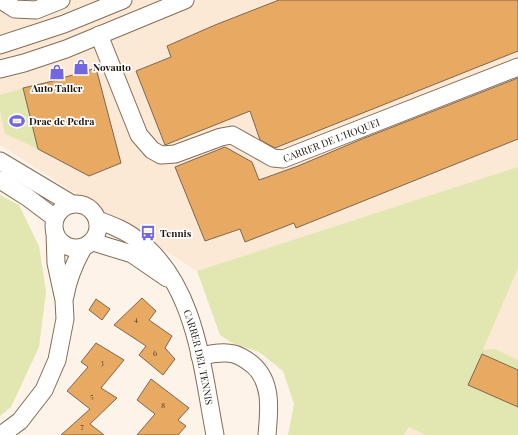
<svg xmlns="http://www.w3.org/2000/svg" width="518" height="435" viewBox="0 0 518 435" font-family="'Playfair Display',serif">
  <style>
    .built { fill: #fbe8d5 }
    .green { fill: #e2e6b0 }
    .building { fill: #e8a963; stroke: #7e6750 }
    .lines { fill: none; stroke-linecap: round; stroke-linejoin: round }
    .street-casing { stroke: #846d55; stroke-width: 19 }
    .street { stroke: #fff; stroke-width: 17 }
    .labels { text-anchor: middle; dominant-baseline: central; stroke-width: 3.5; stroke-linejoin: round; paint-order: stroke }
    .number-label { font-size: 8px; fill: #503a22 }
    .poi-label { font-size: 10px; font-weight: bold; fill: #1e150c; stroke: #fff; text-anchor: start }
    .street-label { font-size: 10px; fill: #1e150c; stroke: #fff }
  </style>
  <rect width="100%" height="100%" fill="#fdf3e8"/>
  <path class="built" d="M0 0H518V167L197 271 0 145Z
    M518 268V435H404L419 413 459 406Z"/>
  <path class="green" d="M23 88 38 149 5 134 0 111V95Z
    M518 167V268L483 350 495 349 518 360V435H426L409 427 404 435H288L294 404 283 371 259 352 232 343 220 335 197 271Z
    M0 195 19 205 39 246 46 292 39 347 11 407 0 416Z"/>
  <path class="building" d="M279 0H518V51L275 148 260 140 250 111 165 145 136 71 171 57 167 46 215 25Z
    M96 68 121 163 89 176 38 149 23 88 49 82Z
    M518 78V139L296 228 294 223 245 242 240 229 205 241 175 167 225 147 252 162 259 180 298 166 362 139Z
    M142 298 156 311 149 320 172 336 165 348 175 359 163 375 139 355 146 346 114 325Z
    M96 299 110 309 102 320 89 310Z
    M96 343 124 360 101 388 117 398 90 424 104 435H61L90 409 67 391 88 367 81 362Z
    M482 354 518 370V407L468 385Z
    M151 379 189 408 178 420 186 426 178 435H137L155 414 137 400Z"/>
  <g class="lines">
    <defs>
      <g id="street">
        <path d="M1 0 15 9 36 10 61 0"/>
        <path id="s1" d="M99 35 139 135 152 150 161 155 175 154 221 137 232 135 273 158 283 159 518 67"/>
        <path d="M0 45 64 24 123 0"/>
        <path d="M0 69 24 63 66 49 185 0"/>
        <path d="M0 161 72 204"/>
        <path d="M0 180 27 197 55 218"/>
        <circle cx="76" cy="226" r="22"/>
        <path id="s2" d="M98 220C111 225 125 230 136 239 196 282 202 368 215 435"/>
        <path d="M93 242 132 254 167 278"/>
        <path d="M65 296C68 279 74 264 83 248"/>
        <path d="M200 356C211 354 223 351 234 354 241 356 248 361 253 365 273 383 269 411 267 435"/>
        <path d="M1 435 20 421 44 390 57 360 65 319 64 300 56 263 55 232"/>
      </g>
    </defs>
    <use href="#street" class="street-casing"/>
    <use href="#street" class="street"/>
  </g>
  <defs>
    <symbol id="shop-bare" viewBox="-9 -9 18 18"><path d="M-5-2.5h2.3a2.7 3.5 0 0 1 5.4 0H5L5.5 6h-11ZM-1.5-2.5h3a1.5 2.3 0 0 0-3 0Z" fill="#7366e1" stroke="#fff" stroke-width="2.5" paint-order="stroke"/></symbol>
    <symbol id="stadium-bare" viewBox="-9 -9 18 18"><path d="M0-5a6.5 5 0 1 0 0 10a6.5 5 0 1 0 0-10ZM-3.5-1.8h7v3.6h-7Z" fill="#7366e1" stroke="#fff" stroke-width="2.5" paint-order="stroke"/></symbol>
    <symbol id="bus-bare" viewBox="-9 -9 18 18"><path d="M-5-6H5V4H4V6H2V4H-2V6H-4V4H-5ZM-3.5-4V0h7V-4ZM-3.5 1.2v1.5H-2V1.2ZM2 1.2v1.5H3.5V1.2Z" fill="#7366e1" stroke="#fff" stroke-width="2.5" paint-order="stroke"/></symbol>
  </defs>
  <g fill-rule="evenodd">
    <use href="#shop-bare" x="70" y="56" width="22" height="22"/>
    <use href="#shop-bare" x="46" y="61" width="22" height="22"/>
    <use href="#stadium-bare" x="6" y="110" width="22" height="22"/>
    <use href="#bus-bare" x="137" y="222" width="22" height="22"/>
  </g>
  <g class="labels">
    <g class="number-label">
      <text x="136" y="318">4</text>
      <text x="155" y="352">6</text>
      <text x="102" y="361">3</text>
      <text x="92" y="395">5</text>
      <text x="163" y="404">8</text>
      <text x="82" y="425">7</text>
    </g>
    <g class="poi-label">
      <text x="93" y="67">Novauto</text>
      <text x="57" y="88" text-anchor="middle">Auto Taller</text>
      <text x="29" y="121">Drac de Pedra</text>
      <text x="160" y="233">Tennis</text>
    </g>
    <g class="street-label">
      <text stroke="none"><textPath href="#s1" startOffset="321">CARRER DE L'HOQUEI</textPath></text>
      <text stroke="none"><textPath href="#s2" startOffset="180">CARRER DEL TENNIS</textPath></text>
    </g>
  </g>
</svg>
